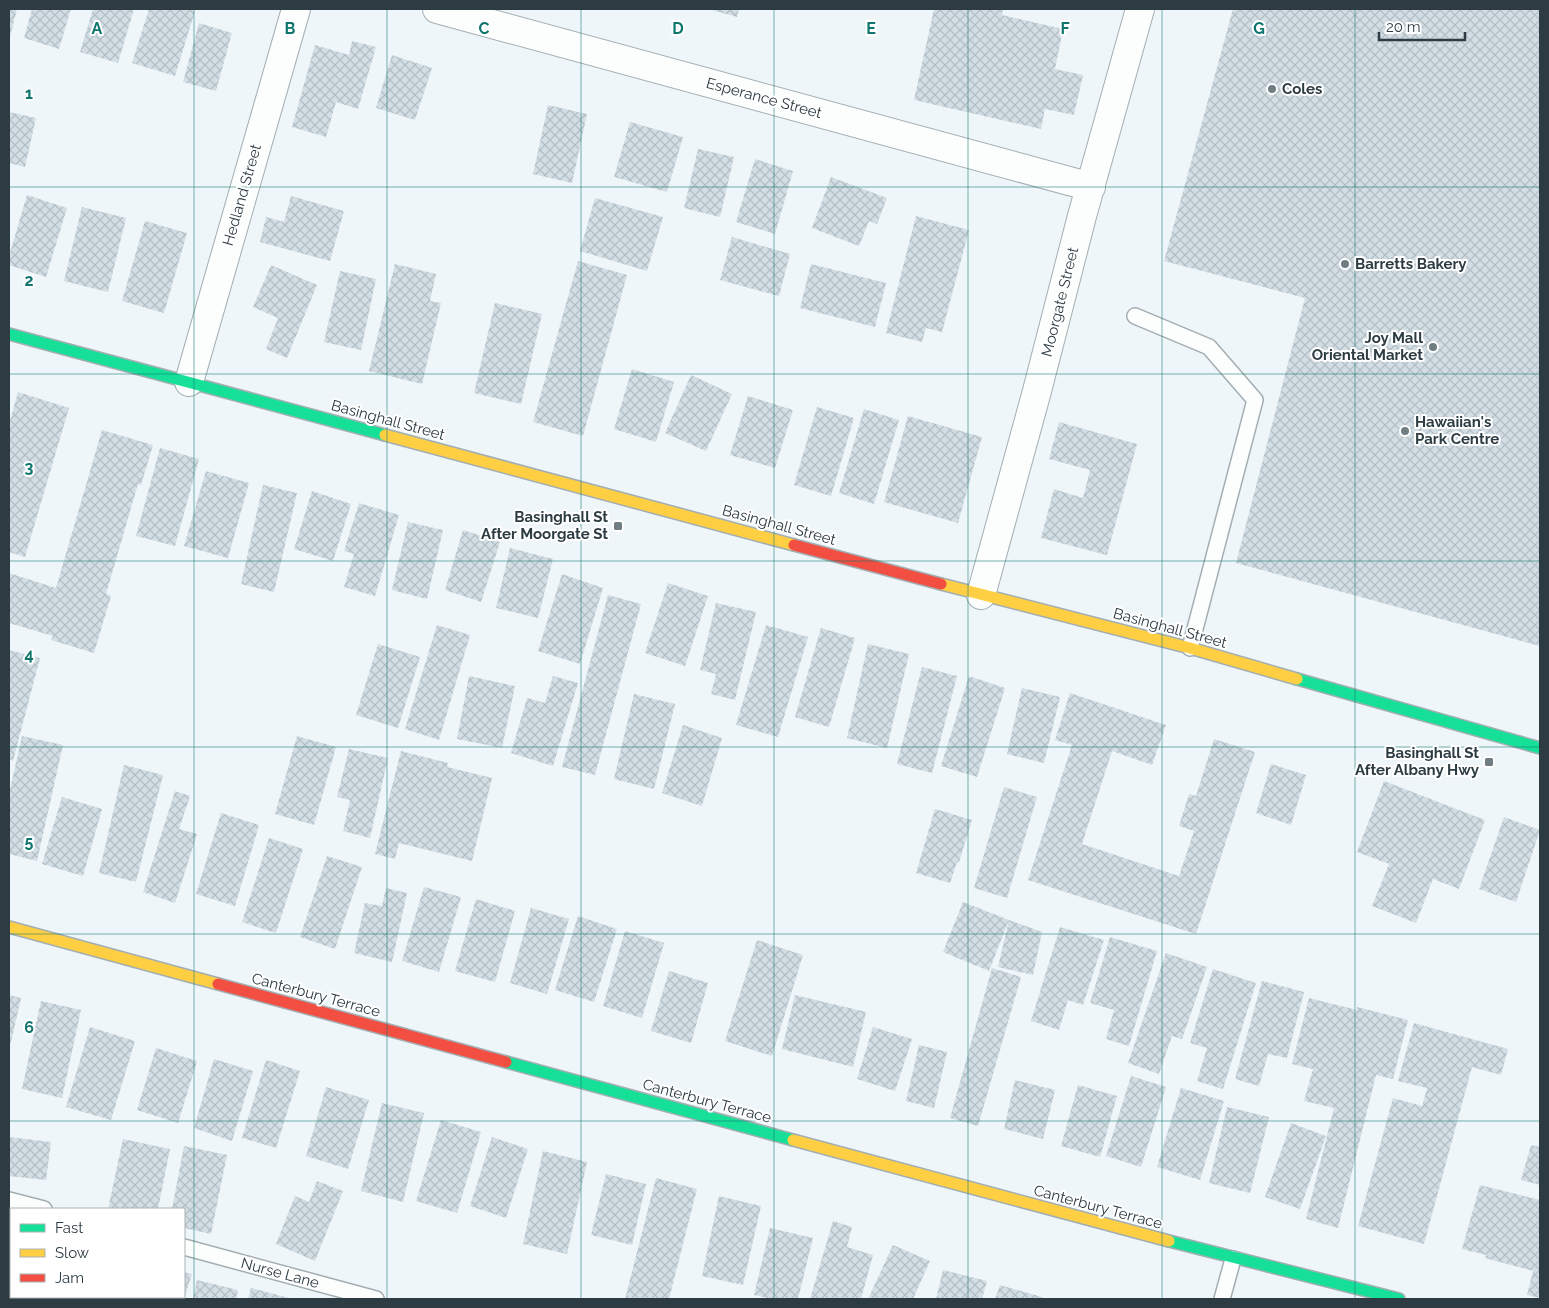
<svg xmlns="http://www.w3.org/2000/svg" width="1549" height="1308" viewBox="0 0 1549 1308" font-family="Raleway,sans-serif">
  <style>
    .building { fill: url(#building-cross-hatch) }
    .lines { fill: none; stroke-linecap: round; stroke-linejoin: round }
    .lane-casing { stroke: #a3aeb2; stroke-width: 18 }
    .street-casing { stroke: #a3aeb2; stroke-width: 30 }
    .fast-casing { stroke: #a3aeb2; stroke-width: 14 }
    .slow-casing { stroke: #a3aeb2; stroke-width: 14 }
    .jam-casing { stroke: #a3aeb2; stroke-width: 14 }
    .lane { stroke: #fcfefe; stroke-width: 15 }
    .street { stroke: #fcfefe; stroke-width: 28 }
    .fast { stroke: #16e098; stroke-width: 11 }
    .slow { stroke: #ffcf43; stroke-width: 11 }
    .jam { stroke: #f24e42; stroke-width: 11 }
    .grid { fill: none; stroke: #0f766e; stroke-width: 1; stroke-opacity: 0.55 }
    .poi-dot { fill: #707d82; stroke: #fff; stroke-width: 2 }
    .labels { text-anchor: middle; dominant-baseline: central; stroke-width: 4; stroke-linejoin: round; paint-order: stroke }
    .poi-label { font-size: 15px; font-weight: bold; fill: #2c3c42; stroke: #fff; text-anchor: start }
    .street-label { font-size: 15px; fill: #2c3c42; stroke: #fff }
    .grid-label { font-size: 16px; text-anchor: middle; font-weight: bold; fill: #0f766e; stroke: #fff; stroke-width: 4; stroke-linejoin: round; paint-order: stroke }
  </style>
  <defs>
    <pattern id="building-cross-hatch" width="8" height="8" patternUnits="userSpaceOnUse" patternTransform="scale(1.25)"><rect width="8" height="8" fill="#d2dee4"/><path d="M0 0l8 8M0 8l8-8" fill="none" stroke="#b4bfc5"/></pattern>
  </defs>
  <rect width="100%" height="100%" fill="#eef6fa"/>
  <path class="building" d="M9 9H17L9 41Z
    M32 9H71L59 49 24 38Z
    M93 9H134L118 63 80 52Z
    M149 9H186L195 11 175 76 132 63Z
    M708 9H739L737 17Z
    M934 9H1003L1002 15 1063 29 1055 69 1083 75 1074 115 1045 109 1041 129 914 100Z
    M1233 9H1540V646L1236 563 1305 298 1164 261Z
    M199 23 232 33 216 91 183 82Z
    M352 41 376 47 358 109 336 102 326 137 292 127 315 45 349 55Z
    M392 55 432 68 415 120 376 108Z
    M548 105 587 114 572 183 533 174Z
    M9 112 36 118 25 167 9 163Z
    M630 122 683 137 667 192 614 177Z
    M698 149 734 157 720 217 684 208Z
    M755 159 793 171 775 234 736 222Z
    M831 177 887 198 877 224 869 221 859 246 812 228Z
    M27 195 67 208 46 277 9 265V256Z
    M291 196 344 211 330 261 260 242 266 217 284 222Z
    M595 198 663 217 647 271 580 251Z
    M82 207 126 218 108 292 64 281Z
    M916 216 969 230 942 332 926 328 922 342 886 333Z
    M145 221 187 233 164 313 122 301Z
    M732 237 790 254 779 296 720 280Z
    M578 261 627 275 583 436 533 422Z
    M395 264 436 274 430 301 441 303 422 384 369 371Z
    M811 264 886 283 875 327 800 308Z
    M271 265 317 285 287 358 266 349 278 318 253 307Z
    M340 271 376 279 361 350 324 342Z
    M495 303 542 314 521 404 474 393Z
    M632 369 674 382 656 442 614 429Z
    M691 375 732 394 706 451 665 433Z
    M18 392 69 408 25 557 9 552V424Z
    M748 396 793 410 775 468 730 455Z
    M817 407 854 418 831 496 794 485Z
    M864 409 899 420 874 504 839 493Z
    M908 416 982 437 958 523 884 502Z
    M1059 422 1137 444 1107 555 1041 538 1054 489 1083 498 1090 470 1049 459Z
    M102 430 153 445 141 485 138 484 106 594 111 596 94 653 51 640 53 636 9 623V573L56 588Z
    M160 448 199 459 175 546 136 536Z
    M206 471 249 483 228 558 184 546Z
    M263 485 297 493 274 592 241 584Z
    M312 491 351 504 333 561 294 549Z
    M359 503 399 515 375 596 344 587 354 554 344 551Z
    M408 522 443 530 427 599 392 590Z
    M463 530 500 542 481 602 445 590Z
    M510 548 553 559 538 618 496 608Z
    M562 574 603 588 580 664 538 651Z
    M668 583 708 596 685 666 645 653Z
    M608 595 641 604 595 775 562 767Z
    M716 603 756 612 735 700 711 694 716 674 700 670Z
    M437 625 470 635 439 740 405 729Z
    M766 625 808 637 778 737 736 725Z
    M821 628 855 638 829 727 795 717Z
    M378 644 420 657 398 728 356 715Z
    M868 644 909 654 887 748 847 738Z
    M9 650 40 658 13 761 9 759Z
    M922 667 957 676 932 773 897 764Z
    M469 676 515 686 502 748 457 739Z
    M553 676 578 683 553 766 511 753 527 698 545 703Z
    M969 676 1005 688 977 777 941 766Z
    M1022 688 1060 697 1044 763 1007 754Z
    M1070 693 1166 725 1152 765 1112 751 1082 844 1179 876 1194 831 1179 826 1189 794 1196 796 1214 739 1255 752 1196 934 1028 880 1072 745 1055 740Z
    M634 694 675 704 654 789 614 779Z
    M683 725 722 738 702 806 662 793Z
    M22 736 63 745 37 861 9 854V794Z
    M297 736 336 747 314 825 275 814Z
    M349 749 388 758 370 838 343 831 350 800 337 797Z
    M401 751 448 763 447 767 492 778 472 861 399 843 395 859 375 854Z
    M1271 764 1306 775 1291 825 1256 813Z
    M124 765 163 775 136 882 99 873Z
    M1384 781 1485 820 1459 889 1433 879 1416 923 1372 906 1389 864 1357 852Z
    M1004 787 1037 797 1007 898 974 888Z
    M175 791 190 796 179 829 197 834 175 903 143 892Z
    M62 797 102 809 83 876 42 864Z
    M935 809 972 820 959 862H957L950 883 916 873Z
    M221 813 259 825 235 906 196 894Z
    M1504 817 1540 830 1516 902 1479 889Z
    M269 838 303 849 276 933 242 922Z
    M327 856 362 867 335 949 300 937Z
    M424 887 461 897 439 972 402 961Z
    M386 888 407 893 392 962 354 953 365 903 382 906Z
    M476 899 515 911 495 982 455 971Z
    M963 902 1009 920 989 971 943 952Z
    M531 908 569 919 547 994 510 983Z
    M578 916 617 929 594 1002 555 990Z
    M1009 920 1042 932 1033 975 998 967Z
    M1060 927 1104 940 1083 1005 1068 1000 1059 1030 1031 1021Z
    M625 931 664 943 642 1018 603 1006Z
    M1110 937 1157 951 1129 1046 1106 1039 1114 1010 1090 1003Z
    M757 940 803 955 772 1056 725 1041Z
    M1166 953 1207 967 1182 1039 1172 1036 1159 1074 1128 1063Z
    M992 968 1021 977 978 1126 950 1118Z
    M1213 969 1256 983 1223 1089 1197 1081 1207 1048 1190 1043Z
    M669 971 708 983 691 1043 651 1031Z
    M1262 981 1304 992 1287 1058 1268 1054 1259 1086 1235 1079Z
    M9 995 21 998 10 1046H9Z
    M795 995 866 1012 853 1067 782 1049Z
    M1309 998 1357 1010V1007L1408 1020 1393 1079 1376 1075 1338 1228 1306 1219 1334 1108 1304 1101 1313 1069 1292 1064Z
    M41 1001 81 1010 62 1098 22 1089Z
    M1414 1023 1508 1049 1501 1075 1472 1067 1424 1244 1358 1226 1393 1098 1422 1106 1427 1088 1398 1081Z
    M90 1027 135 1041 111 1120 66 1107Z
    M873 1027 912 1039 895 1091 857 1079Z
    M919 1045 947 1052 934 1108 906 1101Z
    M156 1048 197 1061 178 1123 137 1110Z
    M214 1059 253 1071 232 1141 194 1128Z
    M266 1060 300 1071 276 1148 242 1138Z
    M1131 1076 1166 1087 1141 1167 1106 1156Z
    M1015 1080 1055 1090 1043 1139 1004 1129Z
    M1078 1085 1117 1096 1100 1157 1061 1146Z
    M326 1087 369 1100 348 1169 306 1156Z
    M1181 1088 1224 1101 1200 1180 1157 1167Z
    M382 1103 424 1113 403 1202 361 1191Z
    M1227 1107 1269 1117 1250 1193 1209 1183Z
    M441 1120 481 1132 457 1213 416 1201Z
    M1291 1123 1326 1136 1300 1209 1265 1197Z
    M9 1137 51 1142 46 1180 9 1176Z
    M492 1137 528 1149 506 1218 470 1206Z
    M123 1139 170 1149 158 1209H108Z
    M1531 1145 1540 1147V1185L1521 1180Z
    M184 1146 227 1155 211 1234 184 1228V1209H172Z
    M543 1151 587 1162 567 1254 523 1244Z
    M606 1174 646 1184 632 1245 591 1235Z
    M656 1178 697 1189 669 1299H625Z
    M317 1181 343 1191 315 1261 276 1244 295 1196 309 1202Z
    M1480 1185 1540 1200V1298L1527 1295 1533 1271 1485 1258 1486 1255 1462 1249Z
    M719 1196 761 1206 743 1285 702 1276Z
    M833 1221 852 1227 847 1247 873 1255 861 1299H810Z
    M770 1228 813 1238 798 1299H772L754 1295Z
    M893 1245 930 1261 913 1299H868Z
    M943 1270 987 1281 982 1299H936Z
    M184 1272 192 1274 184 1299H142V1297H184Z
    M197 1280 238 1290 236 1299H193Z
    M1000 1285 1042 1297V1299H995Z
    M251 1288 289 1298V1299H248Z
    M37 1297H74V1299H36Z
    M90 1297H133L132 1299H89Z"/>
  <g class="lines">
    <defs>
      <path id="lane" d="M1135 316 1209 347 1255 400 1190 648
        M9 1200 44 1209
        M184 1247 376 1299
        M1222 1299 1233 1259"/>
      <path id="street" d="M437 9 1091 187
        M189 382 296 9
        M981 595 1037 391 1082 216 1140 9"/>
      <path id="fast" d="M9 334 385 435
        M1297 679 1540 748
        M506 1062 793 1140
        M1169 1241 1399 1299"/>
      <path id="slow" d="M385 435 794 545
        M941 584 1190 648 1297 679
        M9 927 218 984
        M793 1140 1169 1241"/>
      <path id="jam" d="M794 545 941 584
        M218 984 506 1062"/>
    </defs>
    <use href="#lane" class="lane-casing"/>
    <use href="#street" class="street-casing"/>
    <use href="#fast" class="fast-casing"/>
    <use href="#slow" class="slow-casing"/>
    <use href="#jam" class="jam-casing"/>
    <use href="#lane" class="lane"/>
    <use href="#street" class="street"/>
    <use href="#fast" class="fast"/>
    <use href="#slow" class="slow"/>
    <use href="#jam" class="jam"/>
  </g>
  <path class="grid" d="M194 9V1299M387 9V1299M581 9V1299M774 9V1299M968 9V1299M1162 9V1299M1355 9V1299M9 187H1540M9 374H1540M9 561H1540M9 747H1540M9 934H1540M9 1121H1540"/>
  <g class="poi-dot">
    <circle cx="1272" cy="89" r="5"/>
    <circle cx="1345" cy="264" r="5"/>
    <circle cx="1433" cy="347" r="5"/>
    <circle cx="1405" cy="431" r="5"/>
    <rect x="613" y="521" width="10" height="10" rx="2.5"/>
    <rect x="1484" y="757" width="10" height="10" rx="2.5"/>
  </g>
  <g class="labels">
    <g class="poi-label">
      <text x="1282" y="89">Coles</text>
      <text x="1355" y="264">Barretts Bakery</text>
      <text x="1423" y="338" text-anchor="end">Joy Mall<tspan x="1423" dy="17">Oriental Market</tspan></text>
      <text x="1415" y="422">Hawaiian's<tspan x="1415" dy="17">Park Centre</tspan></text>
      <text x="608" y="517" text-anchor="end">Basinghall St<tspan x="608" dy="17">After Moorgate St</tspan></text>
      <text x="1479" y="753" text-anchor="end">Basinghall St<tspan x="1479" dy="17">After Albany Hwy</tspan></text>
    </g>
    <g class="street-label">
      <text transform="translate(764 98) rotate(15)">Esperance Street</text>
      <text transform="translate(242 195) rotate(-74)">Hedland Street</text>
      <text transform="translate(1060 302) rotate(-76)">Moorgate Street</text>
      <text transform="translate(388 420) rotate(15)">Basinghall Street</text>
      <text transform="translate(779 525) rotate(15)">Basinghall Street</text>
      <text transform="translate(1170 628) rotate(15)">Basinghall Street</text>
      <text transform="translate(316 995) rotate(15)">Canterbury Terrace</text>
      <text transform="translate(707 1101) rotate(15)">Canterbury Terrace</text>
      <text transform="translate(1098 1207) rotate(15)">Canterbury Terrace</text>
      <text transform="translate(280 1273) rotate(15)">Nurse Lane</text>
    </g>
  </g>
  <g class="grid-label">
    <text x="97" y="34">A</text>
    <text x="290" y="34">B</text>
    <text x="484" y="34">C</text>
    <text x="678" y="34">D</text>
    <text x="871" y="34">E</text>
    <text x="1065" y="34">F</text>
    <text x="1259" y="34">G</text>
    <text x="29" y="99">1</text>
    <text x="29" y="286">2</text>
    <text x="29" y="473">3</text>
    <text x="29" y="660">4</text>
    <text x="29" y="847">5</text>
    <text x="29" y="1033">6</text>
  </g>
  <rect width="1549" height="1308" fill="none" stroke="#2c3c42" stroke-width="20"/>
  <rect x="10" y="1208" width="175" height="90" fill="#ffffff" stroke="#abb1b3"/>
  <rect x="20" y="1224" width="25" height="8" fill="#16e098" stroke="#abb1b3"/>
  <text x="55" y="1233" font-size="15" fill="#2c3c42">Fast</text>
  <rect x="20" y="1249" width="25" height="8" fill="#ffcf43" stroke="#abb1b3"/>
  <text x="55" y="1258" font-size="15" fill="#2c3c42">Slow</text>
  <rect x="20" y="1274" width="25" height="8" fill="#f24e42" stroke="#abb1b3"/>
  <text x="55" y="1283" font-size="15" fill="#2c3c42">Jam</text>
  <path d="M1379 32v8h86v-8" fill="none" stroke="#2c3c42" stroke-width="2.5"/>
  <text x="1386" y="32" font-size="15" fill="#2c3c42" stroke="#ffffff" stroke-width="4" paint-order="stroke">20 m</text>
</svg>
